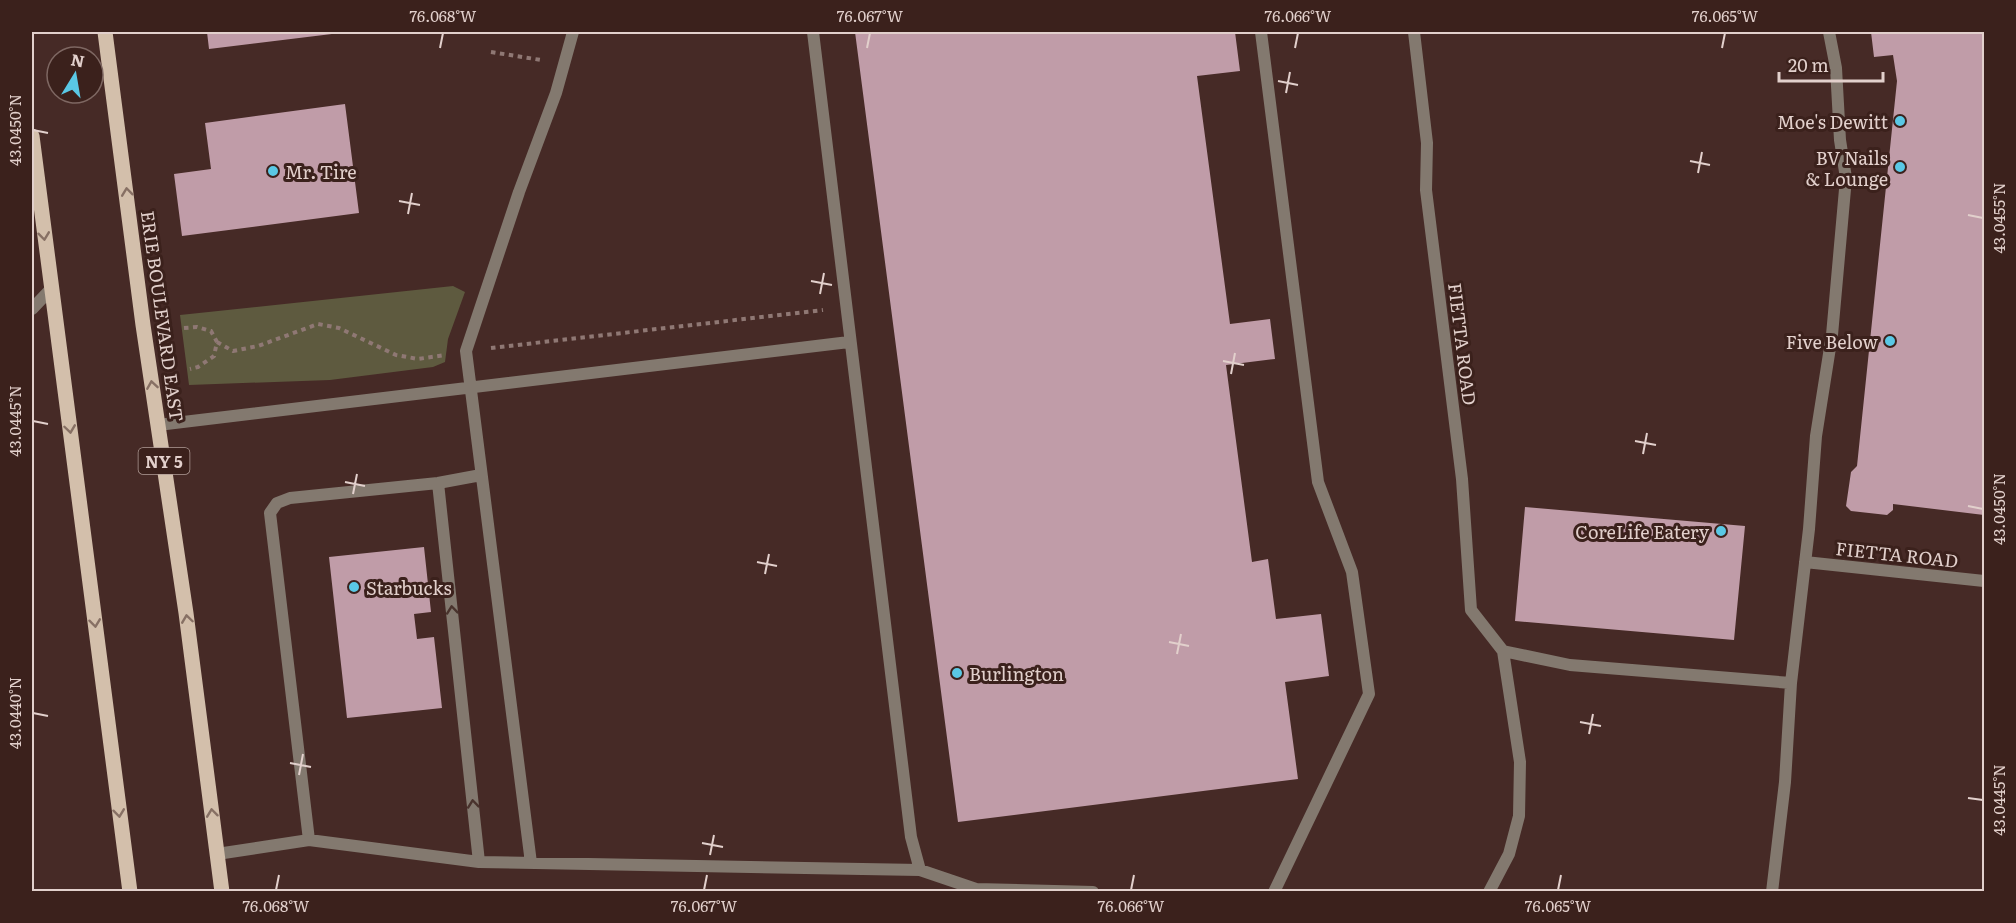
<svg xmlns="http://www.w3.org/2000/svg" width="2016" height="923" viewBox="0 0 2016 923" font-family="Literata,serif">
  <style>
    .green { fill: #5e5a3f }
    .building { fill: #c09ca8 }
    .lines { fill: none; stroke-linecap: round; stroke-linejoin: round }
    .path { stroke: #8f7874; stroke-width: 4; stroke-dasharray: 4.5 4.5; stroke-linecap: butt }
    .lane { stroke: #83796f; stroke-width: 12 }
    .primary { stroke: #d3bfab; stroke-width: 15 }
    .oneway { stroke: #877064 }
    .oneway2 { stroke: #49332d }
    .ticks { fill: none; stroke: #e2d0cc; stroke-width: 2 }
    .poi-dot { fill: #5ac8e5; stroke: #3b211c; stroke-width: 2 }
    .labels { text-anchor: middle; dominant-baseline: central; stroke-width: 6; stroke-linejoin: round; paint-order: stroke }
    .shield { fill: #3b211c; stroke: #b09c97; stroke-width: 1.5 }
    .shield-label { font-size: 16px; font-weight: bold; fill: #e2d0cc }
    .poi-label { font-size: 18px; fill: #e2d0cc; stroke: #3b211c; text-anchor: end }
    .street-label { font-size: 18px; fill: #e2d0cc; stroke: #3b211c }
    .neatline { fill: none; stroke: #e2d0cc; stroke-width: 2 }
    .ticks-label { font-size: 15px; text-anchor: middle; fill: #e2d0cc }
  </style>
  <rect width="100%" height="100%" fill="#462a26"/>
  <path class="green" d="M453 286 465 292 448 339 445 362 433 367 330 380 189 385 180 315Z"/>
  <path class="building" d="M207 32H340V33L209 49Z
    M855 32H1235L1240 71 1197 76 1230 324 1270 319 1275 359 1226 365 1252 562 1268 559 1276 619 1321 614 1329 676 1285 682 1298 779 958 822Z
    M1871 32H1984V515L1893 504V510L1887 515 1851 511 1846 506 1851 472 1857 466 1897 81 1893 55 1874 57Z
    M345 104 359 213 182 236 174 174 211 169 205 123Z
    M1525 507 1745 526 1734 640 1515 621Z
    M424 547 431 612 414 614 417 639 434 637 442 708 347 718 329 557Z"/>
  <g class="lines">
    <path class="path" d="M491 52 541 60
      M184 328 197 327 211 331 217 342 214 356 198 367 190 369
      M217 342 233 351 258 346 318 324 339 328 396 355 418 359 445 355
      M491 348 823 310"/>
    <path class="lane" d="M813 32 911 837 920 870
      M1261 32 1318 482 1352 572 1369 694 1274 892
      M1414 32 1427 143 1426 190 1462 479 1471 610 1503 651 1520 762 1519 816 1509 854 1489 892
      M32 309 51 289
      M158 425 849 342
      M438 483 479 862
      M1805 562 1984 581
      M1503 651 1570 665 1791 683
      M309 840 270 513 277 503 290 498 438 483 481 475
      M217 854 309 840 479 862 920 870 976 889 1093 892
      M531 863 466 351 519 192 556 93 573 32
      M1772 892 1785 782 1791 683 1809 529 1816 436 1832 335 1846 178 1840 140 1836 68 1829 32"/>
    <path class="primary" d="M105 32 143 325 186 613 222 892
      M32 136 130 892"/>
  </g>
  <defs><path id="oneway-chevron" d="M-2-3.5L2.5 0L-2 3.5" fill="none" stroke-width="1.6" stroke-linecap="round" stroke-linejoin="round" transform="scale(1.5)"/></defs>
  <g class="oneway">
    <use href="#oneway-chevron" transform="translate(127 192) rotate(-97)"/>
    <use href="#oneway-chevron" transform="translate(44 236) rotate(83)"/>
    <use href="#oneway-chevron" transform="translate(152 385) rotate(-99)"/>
    <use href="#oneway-chevron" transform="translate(70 429) rotate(82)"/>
    <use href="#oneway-chevron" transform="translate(187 619) rotate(-98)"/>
    <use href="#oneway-chevron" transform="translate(95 623) rotate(83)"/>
    <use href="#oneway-chevron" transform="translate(119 813) rotate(83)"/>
    <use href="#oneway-chevron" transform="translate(212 813) rotate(-97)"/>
  </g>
  <g class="oneway2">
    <use href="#oneway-chevron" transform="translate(452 610) rotate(-96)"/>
    <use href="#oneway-chevron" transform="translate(473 804) rotate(-96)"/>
  </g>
  <path class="ticks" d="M440 48 443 33M867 48 870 33M1295 48 1298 33M1722 48 1725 33M1278 81 1298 85M1286 93 1290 72M33 130 48 133M1690 161 1710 165M1698 173 1702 152M399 201 420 205M408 214 412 193M1968 215 1983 218M811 281 832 285M820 294 824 273M1223 361 1244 365M1231 374 1235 353M33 421 48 424M1635 441 1656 445M1643 454 1647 433M345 482 365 486M353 494 357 474M1968 506 1983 509M757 562 777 566M765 574 769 554M1169 642 1189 646M1177 654 1181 634M33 713 48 716M1580 722 1601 726M1589 734 1593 714M290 763 311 767M299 775 303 754M1968 798 1983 800M702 843 723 847M710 855 714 835M276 890 279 875M704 890 707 875M1131 890 1134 875M1558 890 1561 875"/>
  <g class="poi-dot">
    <circle cx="1900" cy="121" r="6"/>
    <circle cx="1900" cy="167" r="6"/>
    <circle cx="273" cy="171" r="6"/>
    <circle cx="1890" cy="341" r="6"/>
    <circle cx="1721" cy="531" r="6"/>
    <circle cx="354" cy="587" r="6"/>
    <circle cx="957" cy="673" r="6"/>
  </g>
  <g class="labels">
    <rect class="shield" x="138.5" y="448" width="51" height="26" rx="4.5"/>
    <g class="shield-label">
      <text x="164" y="461">NY 5</text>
    </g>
    <g class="poi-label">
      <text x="1888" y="121">Moe's Dewitt</text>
      <text x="1888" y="157">BV Nails<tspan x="1888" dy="21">&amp; Lounge</tspan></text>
      <text x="285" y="171" text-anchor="start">Mr. Tire</text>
      <text x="1878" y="341">Five Below</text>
      <text x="1709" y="531">CoreLife Eatery</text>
      <text x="366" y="587" text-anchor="start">Starbucks</text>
      <text x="969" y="673" text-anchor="start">Burlington</text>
    </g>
    <g class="street-label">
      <text transform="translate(163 316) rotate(82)">ERIE BOULEVARD EAST</text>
      <text transform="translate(1463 344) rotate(83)">FIETTA ROAD</text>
      <text transform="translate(1897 554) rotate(6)">FIETTA ROAD</text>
    </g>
  </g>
  <rect width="2016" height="923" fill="none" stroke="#3b211c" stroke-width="66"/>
  <g transform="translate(75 75) rotate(11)"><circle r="28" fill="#3b211c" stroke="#7e6762" stroke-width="1.5"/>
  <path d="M0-4.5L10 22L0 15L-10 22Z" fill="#5ac8e5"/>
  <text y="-9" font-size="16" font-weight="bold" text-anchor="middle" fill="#e2d0cc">N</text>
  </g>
  <path d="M1779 72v9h104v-9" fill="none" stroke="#e2d0cc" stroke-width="3"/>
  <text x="1788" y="72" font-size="18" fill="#e2d0cc" stroke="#3b211c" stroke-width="4.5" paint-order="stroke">20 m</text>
  <rect x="33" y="33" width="1950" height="857" class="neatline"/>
  <g class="ticks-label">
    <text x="443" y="22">76.068°W</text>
    <text x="870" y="22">76.067°W</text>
    <text x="1298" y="22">76.066°W</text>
    <text x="1725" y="22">76.065°W</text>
    <text transform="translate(16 130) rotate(-90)" y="5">43.0450°N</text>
    <text transform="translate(2000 218) rotate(-90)" y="5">43.0455°N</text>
    <text transform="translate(16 421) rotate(-90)" y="5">43.0445°N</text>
    <text transform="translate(2000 509) rotate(-90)" y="5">43.0450°N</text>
    <text transform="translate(16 713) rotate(-90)" y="5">43.0440°N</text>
    <text transform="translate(2000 800) rotate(-90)" y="5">43.0445°N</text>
    <text x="276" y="912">76.068°W</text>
    <text x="704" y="912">76.067°W</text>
    <text x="1131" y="912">76.066°W</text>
    <text x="1558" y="912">76.065°W</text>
  </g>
</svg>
